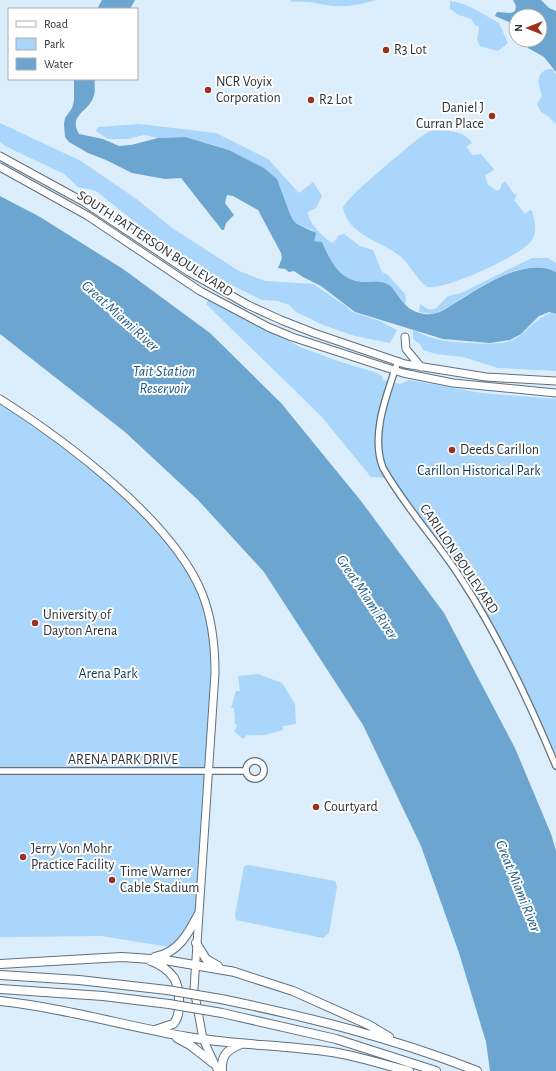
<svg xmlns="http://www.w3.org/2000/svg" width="556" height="1071" viewBox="0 0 556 1071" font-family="'Alegreya Sans',sans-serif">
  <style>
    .green { fill: #a9d6fa }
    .water { fill: #6ca5d0 }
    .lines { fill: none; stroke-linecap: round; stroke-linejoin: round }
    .minor-casing { stroke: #60707c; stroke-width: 8 }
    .major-casing { stroke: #60707c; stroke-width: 9 }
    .highway-casing { stroke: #60707c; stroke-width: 10 }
    .minor { stroke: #fff; stroke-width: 5.5 }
    .major { stroke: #fff; stroke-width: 7 }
    .highway { stroke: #fff; stroke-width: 8 }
    .highway-bridge-casing { stroke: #60707c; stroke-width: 10; stroke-linecap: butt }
    .highway-bridge { stroke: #fff; stroke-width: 8 }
    .poi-dot { fill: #9b321e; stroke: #fff; stroke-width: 1.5 }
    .labels { text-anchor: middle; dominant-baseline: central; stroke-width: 4; stroke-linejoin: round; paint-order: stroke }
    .poi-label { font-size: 14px; fill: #2c3238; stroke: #fff; text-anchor: start }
    .street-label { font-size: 14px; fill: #2c3238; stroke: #fff }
    .park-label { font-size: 14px; fill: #073553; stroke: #fff }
    .water-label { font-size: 15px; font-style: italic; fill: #195984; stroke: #fff }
  </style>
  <rect width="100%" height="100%" fill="#dceefc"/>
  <path class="green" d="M290 0H376C360 5 342 8 326 5 314 2 304 1 292 2Z
    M450 1C469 3 483 15 499 23L508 43 498 51 480 46 477 40 479 27 474 24 471 19 459 15 450 9Z
    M548 69H552L556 74V124L548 116 541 112 537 104 542 96C538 85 535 74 548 69Z
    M0 123 81 161 138 200 172 228 239 271 265 281 313 284 346 306 352 312 380 321 397 330 390 343 355 336 323 325 296 312 289 305 278 301 262 300 211 275 173 252 96 191 78 187 64 174 5 146 0 142Z
    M139 124 216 133 268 159 299 193 313 182 322 196 316 208 308 212C307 221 325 240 333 243L339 235 344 234 360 246 373 250 382 272 388 275 405 294 406 299 405 305C400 299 395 289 389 286 381 282 372 282 364 282 338 279 332 264 322 242L314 241 313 230 297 224 293 220 290 214 277 179 264 168 229 150 207 143 177 137 158 138 144 135 128 139H108L96 131 98 127Z
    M430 131C444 130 464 130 472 143L466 147 473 155 481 154 493 168 494 170 485 175 488 185 497 191 501 188V185L505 181 514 194 517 195 514 200 525 214 530 210 532 211C535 221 537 231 532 240 523 255 445 290 428 287 421 285 408 262 400 256 381 241 348 235 343 208 346 197 406 149 419 138Z
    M532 258H548L556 263V272C519 253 468 297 437 313L431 314 419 312 420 304C436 316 437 306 448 296L461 293Z
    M209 299 300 347 338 361 377 373 382 376 383 380 400 384 409 380 482 393 556 399V766L537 719 477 604 388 478 371 477 321 416 206 304Z
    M551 313 556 315V371L498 368 463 357 436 354 423 350 420 344 413 339V330C423 335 434 339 446 341 461 343 501 346 513 340 528 332 535 318 551 313Z
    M0 399 99 472 158 528 196 581 214 639 199 906 175 948 101 936 0 937Z
    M258 674 282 683 295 704 296 724 283 726V730L265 735H247L243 739 234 731 237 726 235 723 234 708H231L236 691H240L238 676Z
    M248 865 335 881 337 887 329 933 323 938 236 920 235 915 244 866Z"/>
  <path class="water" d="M102 0H135L130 9H97Z
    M513 0H541L549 8 556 11V72L544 57 528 48 527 40H540V16H516V25L495 16 497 12 511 13 515 11 516 6Z
    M74 79H95C94 85 96 92 93 98 88 112 68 115 79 134L103 139 119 146 131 145 158 138 185 137 229 150 264 168 277 179 290 214 293 220 297 224 316 233 314 241 322 242C331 262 339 280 363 282 370 282 379 281 385 283 399 288 399 310 424 314 437 316 445 309 455 303 481 287 525 256 556 272V314L549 312 539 316 521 334 510 340 490 343 443 339 355 312 321 286 303 277 294 271 289 272 285 269 278 268 282 258 281 253 258 210 233 196 227 195 225 203 234 215 226 223 224 230H222L181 178 165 179 132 173 106 160 88 153 69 142 65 137 64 124 65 118 72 108 74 101Z
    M0 196 40 217 123 269 210 333 281 403 361 501 444 613 515 748 551 834 556 851V1071H490L486 1042 459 953 421 846 363 725 264 572 198 500 125 432 0 334Z"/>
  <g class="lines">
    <defs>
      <path id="minor" d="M398 361C387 394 370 435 383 468 405 507 436 540 460 577 499 636 529 701 556 766
        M246 770a9 9 0 1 1 18 0a9 9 0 1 1-18 0Z
        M0 771H246"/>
      <path id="major" d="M0 156 84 202 189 272 248 305 281 320 314 333 405 364 486 377 556 381
        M0 167 88 216 200 291 268 327 292 337 403 373 453 383 556 393
        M405 337 406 349 421 367
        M0 399C66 441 172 520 202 593 212 618 215 646 215 673L194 989 203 1039 218 1071"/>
      <path id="highway" d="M196 943 206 959 218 966
        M155 957C178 953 188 934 198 915
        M151 961C160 964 168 970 174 978 180 988 182 1016 173 1024L155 1030
        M0 964 122 957 165 960 235 972
        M231 971 293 991 369 1025 389 1037
        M0 975 79 980 167 990
        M0 989 103 996 169 1004
        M221 999C308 1017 394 1038 477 1071
        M0 1001C64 1008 125 1026 188 1037 235 1045 284 1045 332 1052 358 1056 384 1065 409 1071
        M222 1013 336 1039 436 1071
        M177 1038 190 1045 213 1063
        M222 1071C221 1055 227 1050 241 1044"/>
    </defs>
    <use href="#minor" class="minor-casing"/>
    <use href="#major" class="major-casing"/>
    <use href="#highway" class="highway-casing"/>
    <use href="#minor" class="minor"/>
    <use href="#major" class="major"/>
    <use href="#highway" class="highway"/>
    <defs>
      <path id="highway-bridge" d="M167 990 221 999
        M169 1004 222 1013"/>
    </defs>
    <use href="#highway-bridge" class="highway-bridge-casing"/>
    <use href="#highway-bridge" class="highway-bridge"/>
  </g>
  <g class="poi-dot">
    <circle cx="386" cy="50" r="4"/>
    <circle cx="208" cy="90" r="4"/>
    <circle cx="311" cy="100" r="4"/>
    <circle cx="492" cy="116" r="4"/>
    <circle cx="452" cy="450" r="4"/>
    <circle cx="35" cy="623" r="4"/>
    <circle cx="316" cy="807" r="4"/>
    <circle cx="23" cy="857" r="4"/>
    <circle cx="112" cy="880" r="4"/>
  </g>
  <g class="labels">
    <g class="poi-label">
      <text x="394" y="50">R3 Lot</text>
      <text x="216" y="82">NCR Voyix<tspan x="216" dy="16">Corporation</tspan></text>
      <text x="319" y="100">R2 Lot</text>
      <text x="484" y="108" text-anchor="end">Daniel J<tspan x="484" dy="16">Curran Place</tspan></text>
      <text x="460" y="450">Deeds Carillon</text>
      <text x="43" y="615">University of<tspan x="43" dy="16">Dayton Arena</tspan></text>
      <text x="324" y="807">Courtyard</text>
      <text x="31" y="849">Jerry Von Mohr<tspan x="31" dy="16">Practice Facility</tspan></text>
      <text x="120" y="872">Time Warner<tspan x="120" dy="16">Cable Stadium</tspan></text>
    </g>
    <g class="street-label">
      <text transform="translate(155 244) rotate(33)">SOUTH PATTERSON BOULEVARD</text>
      <text transform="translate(459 559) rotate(56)">CARILLON BOULEVARD</text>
      <text x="123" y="760">ARENA PARK DRIVE</text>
    </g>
    <g class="park-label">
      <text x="479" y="471">Carillon Historical Park</text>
      <text x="108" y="674">Arena Park</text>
    </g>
    <g class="water-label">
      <text transform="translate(120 316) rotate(42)">Great Miami River</text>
      <text x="164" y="371">Tait Station<tspan x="164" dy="17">Reservoir</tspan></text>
      <text transform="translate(367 597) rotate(56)">Great Miami River</text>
      <text transform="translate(518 886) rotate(68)">Great Miami River</text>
    </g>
  </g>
  <rect x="8" y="8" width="130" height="72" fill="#ffffff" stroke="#abadaf"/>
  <rect x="16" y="21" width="20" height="6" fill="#ffffff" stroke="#abadaf"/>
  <text x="44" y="28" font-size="12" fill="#2c3238">Road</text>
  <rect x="16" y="38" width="20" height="12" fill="#a9d6fa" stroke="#abadaf"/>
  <text x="44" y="48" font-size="12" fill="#2c3238">Park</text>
  <rect x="16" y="58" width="20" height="12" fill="#6ca5d0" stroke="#abadaf"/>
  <text x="44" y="68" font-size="12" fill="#2c3238">Water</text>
  <g transform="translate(528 28) rotate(270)"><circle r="19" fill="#ffffff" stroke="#abadaf"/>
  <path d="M0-3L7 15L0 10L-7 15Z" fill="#9b321e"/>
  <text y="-6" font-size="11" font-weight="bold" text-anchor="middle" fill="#2c3238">N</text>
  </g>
</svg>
